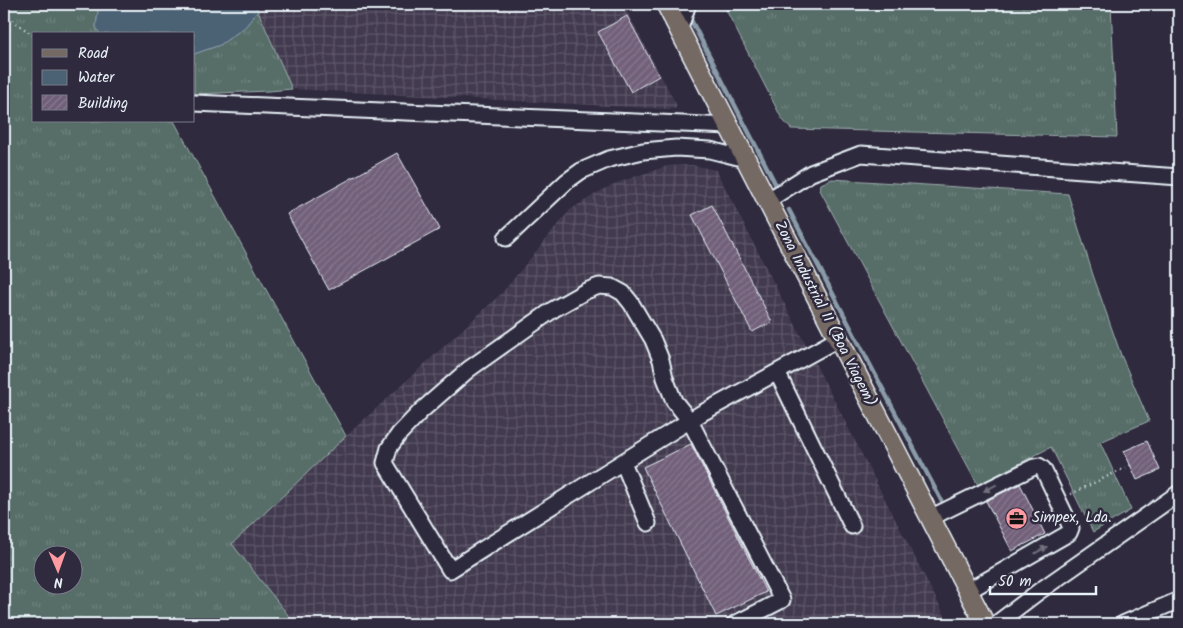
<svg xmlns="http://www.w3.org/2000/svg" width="1183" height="628" viewBox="0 0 1183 628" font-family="Kalam,sans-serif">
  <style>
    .industrial { fill: url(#industrial-grid) }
    .grass { fill: url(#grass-tufts); stroke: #a0afb0; fill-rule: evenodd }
    .water { fill: #4b6275; stroke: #8a9ba9 }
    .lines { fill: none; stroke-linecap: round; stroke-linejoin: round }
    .stream { stroke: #8a9ba9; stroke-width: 4.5 }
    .building { fill: url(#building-hatch); stroke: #e8f1f8 }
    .minor-casing { stroke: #e8f1f8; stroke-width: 19 }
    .major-casing { stroke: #e8f1f8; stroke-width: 22 }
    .path { stroke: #e8f1f8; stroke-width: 2.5; stroke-dasharray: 1 4; stroke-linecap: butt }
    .minor { stroke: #2f2a3d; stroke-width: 15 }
    .major { stroke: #756964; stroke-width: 19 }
    .oneway { fill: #70707e }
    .labels { text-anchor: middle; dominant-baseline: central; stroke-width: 5; stroke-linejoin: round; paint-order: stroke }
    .street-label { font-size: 15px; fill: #e8f1f8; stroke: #2f2a3d }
    .poi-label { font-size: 15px; fill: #e8f1f8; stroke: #2f2a3d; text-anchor: start }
  </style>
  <defs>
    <pattern id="industrial-grid" width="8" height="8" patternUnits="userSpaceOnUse" patternTransform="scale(1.25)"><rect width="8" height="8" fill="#433a4f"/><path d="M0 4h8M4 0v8" fill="none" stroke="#5e5769"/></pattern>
    <pattern id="grass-tufts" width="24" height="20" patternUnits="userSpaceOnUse" patternTransform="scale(1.25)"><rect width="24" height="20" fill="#576d68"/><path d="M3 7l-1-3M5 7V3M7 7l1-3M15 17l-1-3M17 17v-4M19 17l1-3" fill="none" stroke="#6f827e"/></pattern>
    <pattern id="building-hatch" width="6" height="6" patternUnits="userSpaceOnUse" patternTransform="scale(1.25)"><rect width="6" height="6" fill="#72607a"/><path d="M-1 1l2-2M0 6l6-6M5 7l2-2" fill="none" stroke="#86778e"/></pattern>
  </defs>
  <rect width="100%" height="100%" fill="#2f2a3d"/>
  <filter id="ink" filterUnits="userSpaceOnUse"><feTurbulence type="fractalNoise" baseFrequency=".02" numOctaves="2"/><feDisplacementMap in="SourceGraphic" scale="10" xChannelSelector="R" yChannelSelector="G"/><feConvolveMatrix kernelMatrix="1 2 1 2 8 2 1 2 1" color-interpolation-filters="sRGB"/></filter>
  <g filter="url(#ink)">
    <path class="industrial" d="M255 4H623L677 106 675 109H668L292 89Z
      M692 165 716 170 948 622 942 624H295L232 544 346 436 502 293 570 210 602 190 619 182 667 166Z"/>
    <path class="grass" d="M4 4H99L96 27 100 34H34V121H174L346 436 232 544 295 624H9L4 616ZM42 556H72V586H42Z
      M723 4H1111L1117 137 791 129 782 119Z
      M258 11 292 89 269 91 194 94V54L220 45 245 27Z
      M832 179 1068 194 1093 275 1121 355 1149 421 1100 442 1131 510 1093 532 1051 447 978 485 820 190 821 184Z"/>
    <path class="water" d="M99 4H255L258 11 245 27 220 45 194 54V34H100L96 27Z"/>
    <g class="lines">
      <path class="stream" d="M691 20 777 187
        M789 210 941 500"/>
    </g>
    <path class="building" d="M627 16 659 76 631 92 598 32Z
      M397 153 440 229 329 290 287 214Z
      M712 205 772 322 752 332 692 215Z
      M1147 441 1160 470 1137 480 1124 451Z
      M691 444 766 592 716 616 643 467Z
      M1020 484 1045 534 1012 551 986 501Z"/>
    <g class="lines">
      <defs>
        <path id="minor" d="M679 31 688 4
          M194 103 729 126
          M767 201 811 173 861 154 1179 177
          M506 238 567 181 581 171 609 159 643 151 676 148 710 150 746 159
          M777 372 852 526
          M623 462 648 523
          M930 518 1034 467 1039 466 1043 469 1069 523 1071 528 1069 533 968 591
          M735 624 782 600 690 421 674 401 665 378 661 360 653 340 631 303 623 293 612 287 599 286 586 291 554 309 469 369 421 411 399 434 389 448 385 463 450 570C534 517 617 465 702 413L838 339
          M996 624 1038 592 1179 493
          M1123 624 1179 600"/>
        <path id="major" d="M666 4 985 624"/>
      </defs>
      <use href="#minor" class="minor-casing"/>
      <use href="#major" class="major-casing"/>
      <path class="path" d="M4 14 34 36
        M1071 494 1131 465"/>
      <use href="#minor" class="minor"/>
      <use href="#major" class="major"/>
    </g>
    <defs><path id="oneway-solid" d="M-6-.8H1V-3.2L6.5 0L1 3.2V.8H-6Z" transform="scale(1.25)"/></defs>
    <g class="oneway">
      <use href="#oneway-solid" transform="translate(990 488) rotate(153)"/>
      <use href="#oneway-solid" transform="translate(1041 550) rotate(-30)"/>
    </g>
  </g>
  <defs>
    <symbol id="office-disc" viewBox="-11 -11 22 22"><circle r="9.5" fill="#ff9aa2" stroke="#2f2a3d"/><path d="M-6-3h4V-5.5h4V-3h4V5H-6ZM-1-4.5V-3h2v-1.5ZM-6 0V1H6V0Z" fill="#111"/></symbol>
  </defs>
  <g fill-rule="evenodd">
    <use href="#office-disc" x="1004" y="506" width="25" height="25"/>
  </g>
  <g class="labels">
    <g class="street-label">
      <text transform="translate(825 314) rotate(63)">Zona Industrial II (Boa Viagem)</text>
    </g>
    <g class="poi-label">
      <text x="1032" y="518">Simpex, Lda.</text>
    </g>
  </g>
  <rect width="1183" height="628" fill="none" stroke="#2f2a3d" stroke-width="20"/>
  <rect x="10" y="10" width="1163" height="608" fill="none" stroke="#e8f1f8" stroke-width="2" filter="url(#ink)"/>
  <rect x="32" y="32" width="162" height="90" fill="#2f2a3d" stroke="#797a88"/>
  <rect x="42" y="49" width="25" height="8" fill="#756964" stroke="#797a88"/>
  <text x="78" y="58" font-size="15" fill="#e8f1f8">Road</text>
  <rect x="42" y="70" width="25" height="15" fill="#4b6275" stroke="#797a88"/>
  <text x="78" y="82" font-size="15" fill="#e8f1f8">Water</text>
  <rect x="42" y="95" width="25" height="15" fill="url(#building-hatch)" stroke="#797a88"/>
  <text x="78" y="108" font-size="15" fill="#e8f1f8">Building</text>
  <g transform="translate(58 570) rotate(178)"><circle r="24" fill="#2f2a3d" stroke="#797a88"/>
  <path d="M0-4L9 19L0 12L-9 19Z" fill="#ff9aa2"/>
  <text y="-8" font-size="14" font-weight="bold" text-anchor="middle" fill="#e8f1f8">N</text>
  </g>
  <path d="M990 586v8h106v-8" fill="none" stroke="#e8f1f8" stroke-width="2.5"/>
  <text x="998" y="586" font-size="15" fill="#e8f1f8" stroke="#2f2a3d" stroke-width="4" paint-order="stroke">50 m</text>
</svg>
